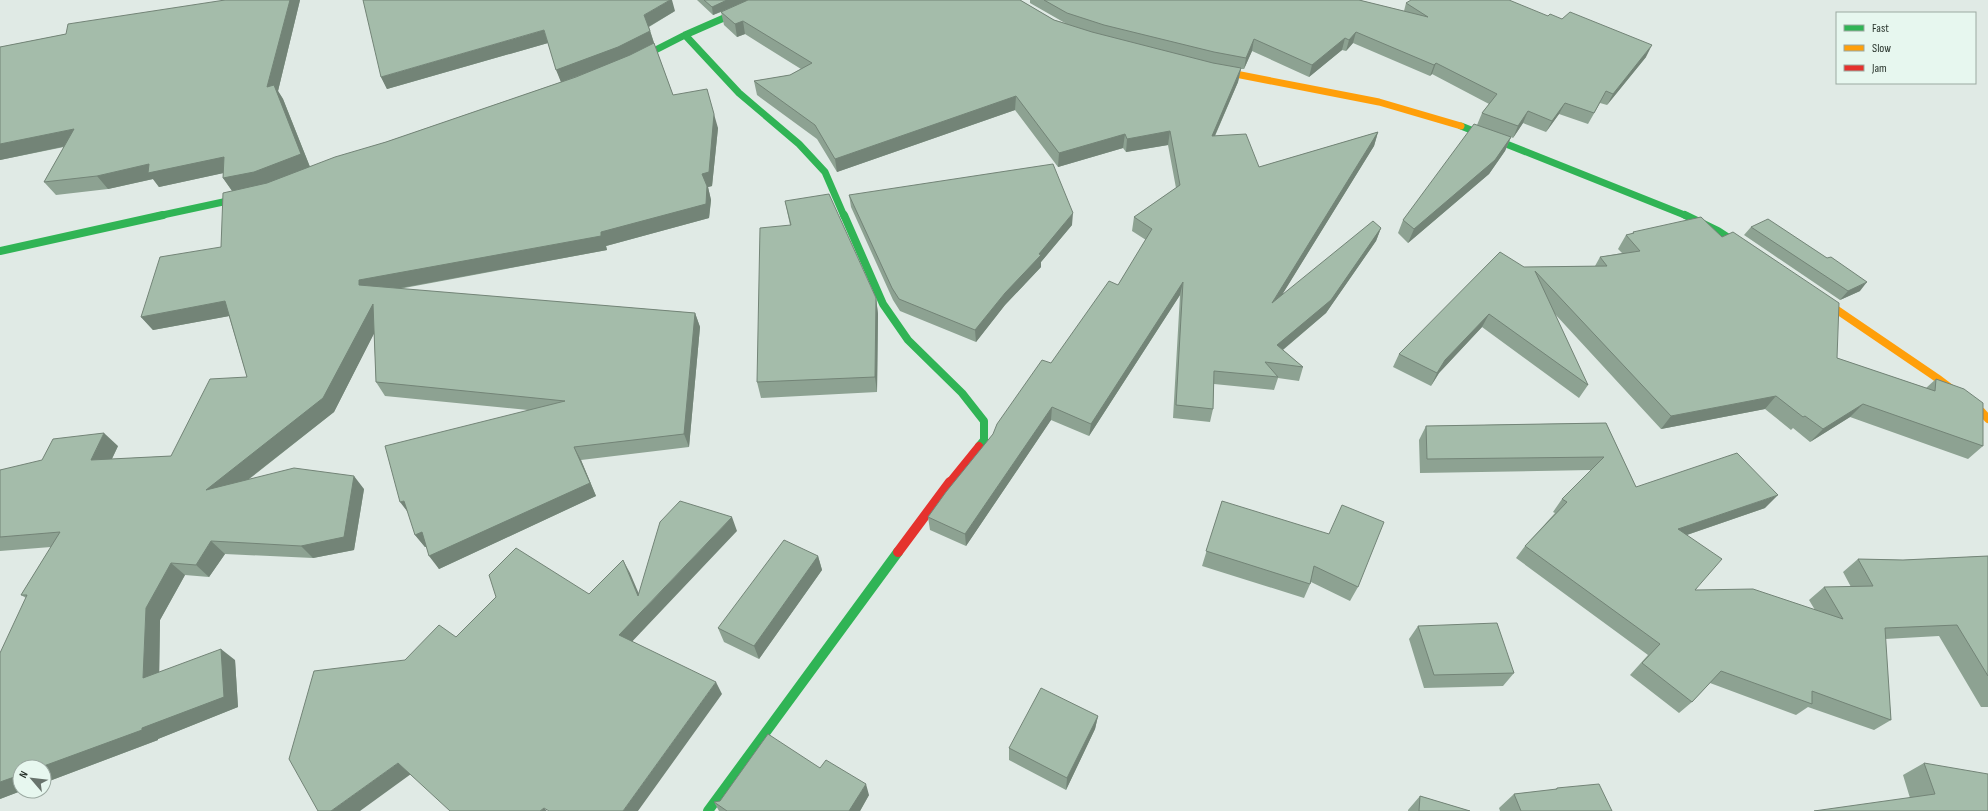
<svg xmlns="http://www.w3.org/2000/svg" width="1988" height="811" viewBox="0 0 1988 811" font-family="'Sofia Sans Condensed',sans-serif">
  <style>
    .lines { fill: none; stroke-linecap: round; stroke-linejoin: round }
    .fast-far2 { stroke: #30b455; stroke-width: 7 }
    .fast-far1 { stroke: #30b455; stroke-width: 8 }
    .fast { stroke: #30b455; stroke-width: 10 }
    .slow-far1 { stroke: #ff9f0a; stroke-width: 7 }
    .slow { stroke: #ff9f0a; stroke-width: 8 }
    .jam-far1 { stroke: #e5322d; stroke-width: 8 }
    .jam { stroke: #e5322d; stroke-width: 10 }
    .wall { fill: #8da292 }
    .shaded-wall { fill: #738477 }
    .building { fill: #a4bcaa; stroke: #738477 }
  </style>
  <rect width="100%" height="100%" fill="#e0eae5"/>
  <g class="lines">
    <path class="fast-far2" d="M685 35 739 93 799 144 825 172 844 216
      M630 63 685 35 765 0
      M1461 126 1687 216
      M158 216 251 196"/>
    <path class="fast-far1" d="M844 215 883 304 908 340 962 393 984 421V440L979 446
      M1685 215 1718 231 1750 252
      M0 251 163 215"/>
    <path class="fast" d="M708 811 898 552"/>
    <path class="slow-far1" d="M1210 69 1379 102 1461 126"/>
    <path class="slow" d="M1815 295 1937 378 1982 412 1988 419"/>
    <path class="jam-far1" d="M949 483 979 446"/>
    <path class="jam" d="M898 552 950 482"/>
  </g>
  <path class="wall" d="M225 0H300L278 91 283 99 310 167 386 142 561 82 548 43 387 89 381 77 675 11 649 27 654 43 673 95 718 128 712 186 708 187 711 200 709 218 606 246 607 250 399 289 695 313 700 327 689 447 581 460 596 496 439 569 426 547H425L415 535 528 410 385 396 376 382 374 333 334 412 248 480 364 489 354 550 313 558 225 554 209 577 185 575 160 620 159 672 235 660 238 707 158 739V740L44 783V767L20 791H21L0 799 26 598 21 595 51 547 0 551V470L118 446 112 459 171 456 247 377 229 316 153 330 141 317 221 247 232 191 223 178V173L159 187 153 179 108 189 56 195 44 182 64 147 0 160V47L66 34Z
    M697 0H1020L1054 20 1065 23 1030 3V0H1359L1404 11 1406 3 1646 57 1607 105 1600 103 1588 124 1559 114 1546 132 1523 123 1513 138 1511 137 1505 151 1489 174 1408 243 1398 233 1403 220 1477 125 1482 113 1489 104 1432 74 1430 76 1353 43 1346 51 1342 50 1309 77 1252 51 1244 69H1241L1238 82 1215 136 1259 167 1378 132 1374 146 1281 296 1381 228 1376 241 1326 313 1283 350 1303 367 1299 381 1278 378 1274 390 1214 384 1213 409 1210 422 1173 418 1180 295 1089 436 1051 420 966 546 930 530 928 517 1051 363 1118 285 1146 240 1132 231 1134 217 1176 188 1168 145 1126 152 1123 148 1058 167 1015 110 837 172 817 139 757 95 754 81 790 75 801 69 745 34 737 37 724 25 721 12 713 15Z
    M849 195 1072 225 1041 262V267L1005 305 976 342 900 311 893 300 851 207Z
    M785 201 876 298 878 314 877 392 761 398 757 382 790 225Z
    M1751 227 1827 258 1860 291 1840 300 1744 235Z
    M1633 232 1837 358 1926 388 1936 379 1983 446 1968 459 1850 417 1810 442 1793 428 1791 430 1765 409 1661 429 1554 313 1588 385 1579 398 1482 327 1439 373 1431 386 1393 367 1399 354 1524 267 1595 266 1600 257 1622 253 1618 249 1626 235 1632 234Z
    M1606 423 1636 487 1765 508 1687 535 1695 590 1815 610 1809 600 1824 587H1851L1843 572 1858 559 1903 560 1988 556V707H1981L1939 636 1885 639 1891 720 1874 730 1808 707 1796 715 1710 683 1692 702 1679 713 1630 675 1648 655 1516 558 1525 546 1555 513 1553 512 1562 499 1591 470 1420 473 1419 440 1426 426Z
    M1222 501 1358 587 1350 601 1311 582 1304 598 1202 566Z
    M818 556 822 570 759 659 724 642 718 628Z
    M1418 626 1514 673 1503 686 1424 688 1409 639Z
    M1098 716 1095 729 1066 790 1009 760V748Z
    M1924 763 1988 811 1910 798 1903 775Z
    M1557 788 1612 811H1500L1499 808 1514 794 1554 790Z
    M869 795 860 811H719L714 802Z
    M1420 796 1470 811H1408V810Z"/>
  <path class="shaded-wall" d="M290 0H300L278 91 283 99 310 167 264 186 233 192 223 178 267 87Z
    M670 0H672L675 11 648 27 644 15Z
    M727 0H748L713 15 712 7Z
    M743 21 745 34 737 37 735 24Z
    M544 30 548 43 387 89 381 77Z
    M650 31 654 43 621 60 561 82 556 70Z
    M1356 32 1353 43 1346 51 1349 40Z
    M1345 38 1342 50 1309 77 1312 65Z
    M1254 39 1252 51 1244 69 1246 58Z
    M1652 45 1646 57 1607 105 1613 94Z
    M1436 63 1432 74 1430 76 1434 65Z
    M1241 68 1238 82 1209 149 1212 136Z
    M1016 96 1015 110 837 172 835 159Z
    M1565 103 1559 114 1546 132 1552 121Z
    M1528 111 1523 123 1513 138 1518 126Z
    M714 114 718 128 712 186 708 187 711 200 709 218 606 246 607 250 368 294 359 285V280L601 232 702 174Z
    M74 129 85 142 0 160V144Z
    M1170 131 1168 145 1126 152 1127 139Z
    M1378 132 1374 146 1269 316 1272 303Z
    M1125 134 1123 148 1058 167 1059 153Z
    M1511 137 1505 151 1489 174 1408 243 1414 229Z
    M224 157 233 171 159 187 153 179 108 189 97 176 149 164Z
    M1073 213 1072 225 1041 262V267L1005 305 976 342 975 330 1005 293Z
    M1381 228 1376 241 1326 313 1273 358 1277 345Z
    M1183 282 1180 295 1089 436 1091 424Z
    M1867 282 1860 291 1840 300 1848 291Z
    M876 298 878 314 877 392 875 377Z
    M225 301 235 315 153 330 141 317Z
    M373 304 382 318 334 412 218 503 206 490Z
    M695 313 700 327 689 447 684 434Z
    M1489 314 1482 327 1439 373 1431 386 1437 373 1445 360Z
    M1776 396 1765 409 1661 429 1671 416Z
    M1863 404 1850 417 1810 442 1823 429Z
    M1052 407 1051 420 966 546 965 534Z
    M104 433 118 446 105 473 91 460Z
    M574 447 581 460 596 496 439 569 429 556Z
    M354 476 364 489 354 550 313 558 301 546Z
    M1778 495 1765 508 1666 542 1678 529Z
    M404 501 410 515 400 502Z
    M732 517 737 531 627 647 619 635 638 596 623 560 630 573 645 608Z
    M422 532 431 545 425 547 415 535Z
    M211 541 225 554 209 577 196 565Z
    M818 556 822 570 759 659 754 646Z
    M171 563 185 575 160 620 159 689 143 678 146 608Z
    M221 649 235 660 238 707 158 739V740L44 783V767H41L142 728Z
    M716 682 722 694 638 811H623Z
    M1098 716 1095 729 1066 790 1067 778Z
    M398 763 411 774 360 811H331Z
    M20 775V791H21L0 799V782Z
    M866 784 869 795 860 811H849Z
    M544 808 547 811H540Z"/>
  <path class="building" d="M225 0H290L267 87 274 85 301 154 254 172 223 178 224 157 148 173 149 164 97 176 44 182 74 129 0 144V47L66 34 68 24Z
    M363 0H670L644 15 650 31 618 47 556 70 544 30 381 77Z
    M704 0H727L712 7Z
    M748 0H1020L1054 20 1092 32 1213 63 1241 68 1212 136 1246 134 1259 167 1378 132 1272 303 1373 221 1381 228 1331 300 1277 345 1303 367 1265 362 1278 377 1214 371 1213 409 1176 405 1183 282 1091 424 1052 407 965 534 928 517 946 492 993 434 997 424 1042 360 1051 363 1109 281 1118 285 1152 229 1134 217 1180 185 1170 131 1127 139 1125 134 1059 153 1016 96 835 159 815 125 754 81 790 75 812 63 743 21 735 24 721 12Z
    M1044 0H1359L1428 17 1406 3 1411 0H1509L1548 16 1550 14 1562 19 1570 12 1652 45 1613 94 1606 91 1594 113 1565 103 1552 121 1528 111 1518 126 1482 113 1497 94 1436 63 1434 65 1356 32 1349 40 1345 38 1312 65 1254 39 1246 58 1214 52 1104 25 1067 13Z
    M654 43 673 95 707 89 714 114 709 172 702 174 707 186 706 204 601 232V236L359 280V285L695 313 684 434 574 447 590 483 429 556 422 532 415 535 404 501 400 502 385 446 565 401 376 382 373 304 323 398 206 490 294 468 354 476 344 537 301 546 211 541 196 565 171 563 146 608 143 678 221 649 224 697 142 728V730L41 767H20V775L0 782V653L27 595H21L60 532 0 537V470L42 460 53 439 104 433 91 460 171 456 210 379 247 377 225 301 141 317 160 257 221 247 223 193 267 183 335 157 386 142 576 77 630 55Z
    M1474 124 1511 137 1495 160 1414 229 1403 220Z
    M1053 164 1073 213 1039 254 1041 255 1005 293 975 330 899 299 892 288 849 195Z
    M829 194 876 298 875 377 757 382 760 228 791 225 785 201Z
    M1701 217 1722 237 1733 232 1839 303 1837 358 1935 391 1936 379 1964 389 1983 403V446L1863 404 1823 429 1805 416 1803 417 1776 396 1671 416 1535 271 1588 385 1489 314 1445 360 1437 373 1399 354 1500 252 1524 267 1607 266 1600 257 1640 251 1626 235 1634 233 1633 232Z
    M1768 219 1827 258 1831 257 1867 282 1848 291 1751 227Z
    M1606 423 1636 487 1737 453 1778 495 1678 529 1722 559 1695 590 1753 589 1843 619 1824 587 1873 586 1858 559 1903 560 1988 556V676L1957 625 1885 628 1891 720 1812 691V704L1721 671 1692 702 1642 663 1660 644 1525 546 1567 502 1562 499 1604 457 1427 459 1426 426Z
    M680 501 732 517 619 635 716 682 623 811H549L544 808 540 811H450L398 763 331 811H318L289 759 314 671 405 660 439 625 456 637 496 597 489 575 516 548 589 594 623 560 638 596 660 522Z
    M1222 501 1329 534 1342 505 1384 522 1358 587 1314 566 1310 584 1206 551Z
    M784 540 818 556 754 646 718 628Z
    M1497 623 1514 673 1434 675 1418 626Z
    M1041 688 1098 716 1067 778 1009 748Z
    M768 734 820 768 826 760 866 784 849 811H727L714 802 720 801Z
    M1924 763 1988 774V811H1814L1935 794Z
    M1599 784 1612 811H1521L1514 794 1557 789V788Z
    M1420 796 1470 811H1419Z"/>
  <rect x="1836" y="12" width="140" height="72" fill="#e7f7ef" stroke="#9ba9a1"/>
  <rect x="1844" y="25" width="20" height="6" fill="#30b455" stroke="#9ba9a1"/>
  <text x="1872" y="32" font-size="12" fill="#28332b">Fast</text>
  <rect x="1844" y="45" width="20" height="6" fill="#ff9f0a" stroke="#9ba9a1"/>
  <text x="1872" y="52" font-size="12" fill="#28332b">Slow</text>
  <rect x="1844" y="65" width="20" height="6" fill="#e5322d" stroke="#9ba9a1"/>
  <text x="1872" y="72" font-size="12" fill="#28332b">Jam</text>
  <g transform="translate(32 779) rotate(298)"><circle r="19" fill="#e7f7ef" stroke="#9ba9a1"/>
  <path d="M0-3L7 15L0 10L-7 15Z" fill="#68736c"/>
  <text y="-6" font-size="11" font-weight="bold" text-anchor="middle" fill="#28332b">N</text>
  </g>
</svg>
